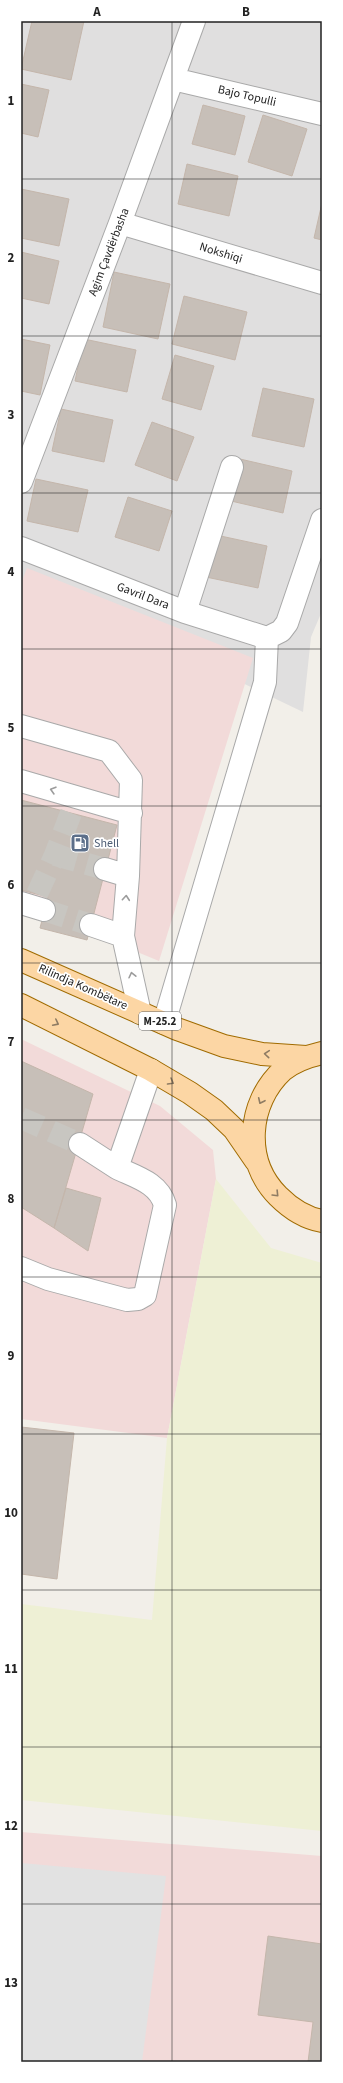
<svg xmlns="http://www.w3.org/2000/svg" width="343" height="2083" viewBox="0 0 343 2083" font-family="'Source Sans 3',sans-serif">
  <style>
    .residential { fill: #e0dfdf }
    .commercial { fill: #f2dad9 }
    .farmland { fill: #eef0d5 }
    .parking { fill: #e2e2e2 }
    .building { fill: #c7bfb8; stroke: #c4b6ab }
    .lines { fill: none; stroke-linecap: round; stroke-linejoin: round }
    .minor-tunnel { stroke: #c8c6c1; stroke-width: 22; stroke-dasharray: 22 11; stroke-linecap: butt }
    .minor-casing { stroke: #a9a9a9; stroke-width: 24 }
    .major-casing { stroke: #a06b00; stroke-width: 24 }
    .minor { stroke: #fff; stroke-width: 22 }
    .major { stroke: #fcd6a4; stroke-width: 22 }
    .oneway { stroke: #9c9c9c }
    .oneway2 { stroke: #8f7c63 }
    .grid { fill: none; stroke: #222; stroke-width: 1; stroke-opacity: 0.55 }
    .labels { text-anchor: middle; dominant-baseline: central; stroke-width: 3.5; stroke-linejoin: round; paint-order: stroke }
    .shield { fill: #fff; stroke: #646464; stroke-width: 1 }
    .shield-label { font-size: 11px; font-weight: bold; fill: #222 }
    .street-label { font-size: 12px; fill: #222; stroke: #fff }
    .service-label { font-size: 12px; fill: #4e5e75; stroke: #fff; text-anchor: start }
    .neatline { fill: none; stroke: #222; stroke-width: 1.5 }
    .grid-label { font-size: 13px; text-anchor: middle; font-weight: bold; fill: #222 }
  </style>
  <rect width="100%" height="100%" fill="#f2efe9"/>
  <path class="residential" d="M21 21H322V611L311 637 303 712 37 584 21 631Z"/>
  <path class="commercial" d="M27 568 253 658 159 961 21 904V584Z
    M21 1039 160 1106 213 1150 216 1179 167 1438 21 1419Z
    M21 1832 322 1856V2062H21Z"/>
  <path class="farmland" d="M216 1179 271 1248 322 1263V1831L21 1800V1604L152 1620 167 1438Z"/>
  <path class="parking" d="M21 1863 166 1876 142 2062H21Z"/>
  <path class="building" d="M32 21H84L71 80 21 69Z
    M21 84 49 90 38 137 21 133Z
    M203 105 245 116 235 155 192 144Z
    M263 115 307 129 292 176 248 162Z
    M187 164 238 176 229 216 178 204Z
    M21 189 69 199 59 246 21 238Z
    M322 203V240L314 238Z
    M21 252 59 261 49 304 21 298Z
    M114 272 170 284 158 339 103 327Z
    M184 296 247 312 235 360 172 344Z
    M21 339 50 345 40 395 21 391Z
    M84 339 136 350 127 392 75 381Z
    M175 355 214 366 201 410 162 399Z
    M263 388 314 399 304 447 252 436Z
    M61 409 113 420 104 462 52 451Z
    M152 422 194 437 177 481 135 465Z
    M240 459 292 471 283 513 231 501Z
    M36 479 88 490 78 532 27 521Z
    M128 497 172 511 159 551 115 537Z
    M216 535 267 546 258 588 206 577Z
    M21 800 117 825 87 940 40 928 48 897 21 890Z
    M21 1061 93 1094 54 1228 21 1207Z
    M66 1188 101 1198 88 1251 54 1228Z
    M21 1427 74 1433 57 1579 21 1574Z
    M268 1936 322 1944V2062H308L313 2022 258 2015Z"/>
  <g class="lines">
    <path class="minor-tunnel" d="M55 855 105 869
      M37 894 55 855 71 813
      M44 910 91 925
      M21 1118 80 1144"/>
    <defs>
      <path id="minor" d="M173 79 322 114
        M120 223 322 283
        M21 482 120 223 194 21
        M21 548 185 612 267 638
        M185 612 232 467
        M267 638 281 631 287 623 322 520
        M21 726 109 751 131 780 128 876 123 936
        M21 781 131 813
        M105 869 128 876
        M21 903 44 910
        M91 925 123 936 140 1013
        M164 1023 265 682 267 638
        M80 1144 117 1168 151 1070
        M21 1268 48 1279 127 1300 138 1299 145 1295 165 1205C159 1183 136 1177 117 1168"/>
      <path id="major" d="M21 960 177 1029 224 1046 262 1054 306 1057
        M21 1005 151 1070 190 1093 214 1110 234 1129 256 1161
        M322 1053C309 1056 294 1061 283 1070 247 1103 243 1161 278 1196 290 1208 305 1218 322 1221"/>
    </defs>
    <use href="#minor" class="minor-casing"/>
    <use href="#major" class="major-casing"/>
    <use href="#minor" class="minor"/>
    <use href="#major" class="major"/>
  </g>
  <defs><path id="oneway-chevron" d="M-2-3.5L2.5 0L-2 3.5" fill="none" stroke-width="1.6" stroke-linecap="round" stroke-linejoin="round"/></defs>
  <g class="oneway">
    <use href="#oneway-chevron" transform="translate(53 790) rotate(-164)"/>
    <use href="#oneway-chevron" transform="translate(126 898) rotate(-85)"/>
    <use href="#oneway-chevron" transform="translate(132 975) rotate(-103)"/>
  </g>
  <g class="oneway2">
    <use href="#oneway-chevron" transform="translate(56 1023) rotate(27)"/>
    <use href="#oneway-chevron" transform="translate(267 1054) rotate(-175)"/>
    <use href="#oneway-chevron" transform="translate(171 1082) rotate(30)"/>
    <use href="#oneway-chevron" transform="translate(261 1101) rotate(115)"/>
    <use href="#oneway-chevron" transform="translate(276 1194) rotate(46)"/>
  </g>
  <path class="grid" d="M172 21V2062M21 179H322M21 336H322M21 493H322M21 649H322M21 806H322M21 963H322M21 1120H322M21 1277H322M21 1434H322M21 1590H322M21 1747H322M21 1904H322"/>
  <defs>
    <symbol id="fuel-square" viewBox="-11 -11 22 22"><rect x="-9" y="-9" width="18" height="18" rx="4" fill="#5c6f8a" stroke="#fff"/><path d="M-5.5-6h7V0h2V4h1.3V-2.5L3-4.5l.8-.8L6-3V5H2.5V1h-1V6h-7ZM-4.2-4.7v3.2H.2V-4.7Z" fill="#fff"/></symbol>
  </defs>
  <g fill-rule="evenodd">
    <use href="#fuel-square" x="69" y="832" width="22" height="22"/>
  </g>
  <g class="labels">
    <rect class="shield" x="139" y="1012" width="42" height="18" rx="3"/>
    <g class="shield-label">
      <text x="160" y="1021">M-25.2</text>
    </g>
    <g class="street-label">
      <text transform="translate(247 96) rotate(13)">Bajo Topulli</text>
      <text transform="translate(109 252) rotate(-69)">Agim Çavdërbasha</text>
      <text transform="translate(221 253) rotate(17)">Nokshiqi</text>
      <text transform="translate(143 596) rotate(21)">Gavril Dara</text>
      <text transform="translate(83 987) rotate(24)">Rilindja Kombëtare</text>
    </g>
    <g class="service-label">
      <text x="94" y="843">Shell</text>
    </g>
  </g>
  <rect width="343" height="2083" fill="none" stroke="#ffffff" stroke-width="44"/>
  <rect x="22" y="22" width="299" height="2039" class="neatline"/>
  <g class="grid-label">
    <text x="97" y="16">A</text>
    <text x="246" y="16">B</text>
    <text x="11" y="105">1</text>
    <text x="11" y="262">2</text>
    <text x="11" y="419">3</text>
    <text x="11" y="576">4</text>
    <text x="11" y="732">5</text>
    <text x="11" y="889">6</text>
    <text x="11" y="1046">7</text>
    <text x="11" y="1203">8</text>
    <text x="11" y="1360">9</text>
    <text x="11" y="1517">10</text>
    <text x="11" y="1673">11</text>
    <text x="11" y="1830">12</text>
    <text x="11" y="1987">13</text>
  </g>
</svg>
